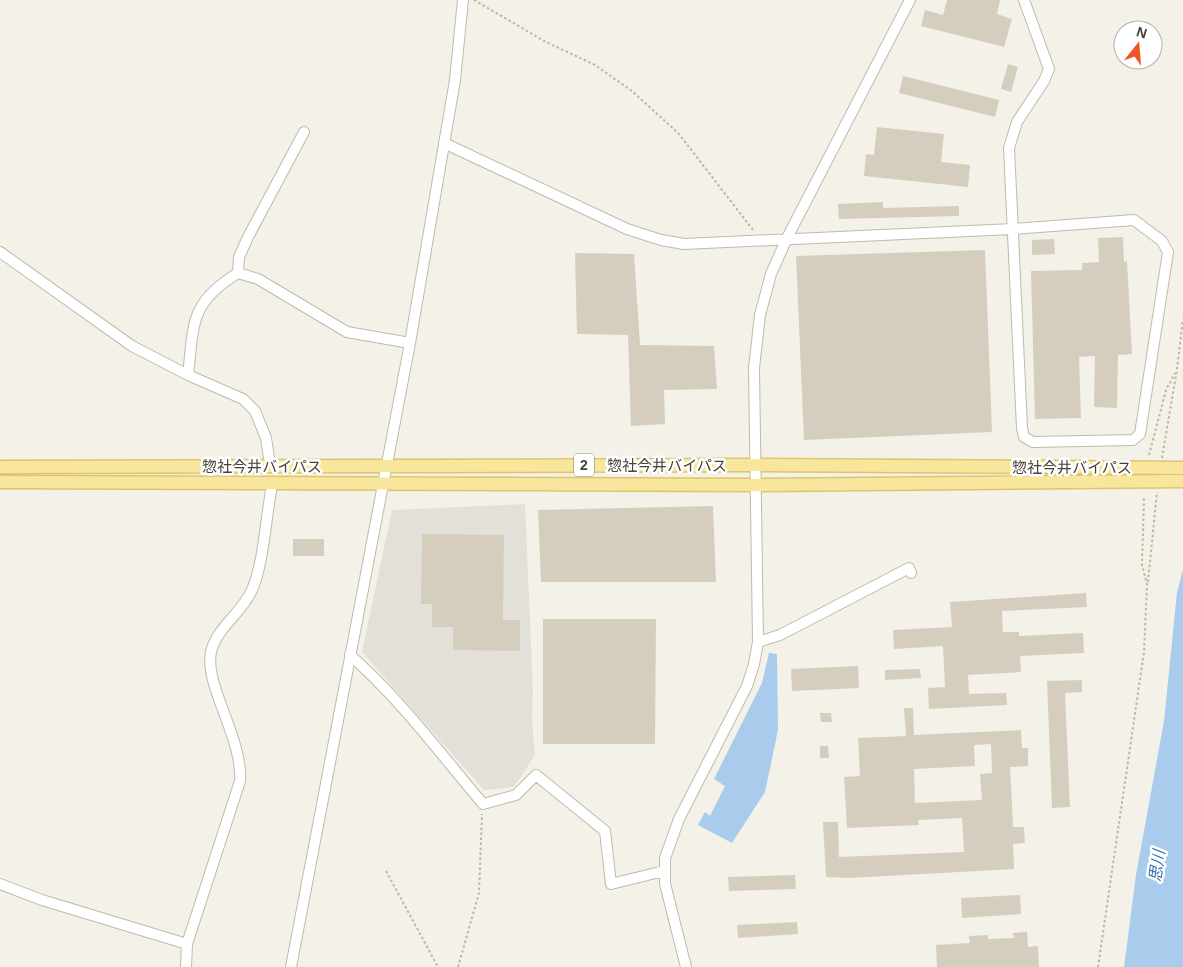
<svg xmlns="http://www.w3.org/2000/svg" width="1183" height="967" viewBox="0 0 1183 967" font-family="Helvetica,'Noto Sans JP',sans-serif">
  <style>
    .industrial { fill: #e3e0da }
    .water { fill: #a9cbec }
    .building { fill: #d5cebf; fill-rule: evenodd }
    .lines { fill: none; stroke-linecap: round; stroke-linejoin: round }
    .minor-casing { stroke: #bfbaac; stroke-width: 12 }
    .major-casing { stroke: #ddc56d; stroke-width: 15 }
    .path { stroke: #c0b69e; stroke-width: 2; stroke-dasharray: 2.5 2.5; stroke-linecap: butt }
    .minor { stroke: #fff; stroke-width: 10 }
    .major { stroke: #f9e69d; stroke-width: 12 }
    .labels { text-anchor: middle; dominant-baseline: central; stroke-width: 5; stroke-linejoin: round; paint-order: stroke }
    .shield { fill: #fff; stroke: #7e7b74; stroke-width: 1 }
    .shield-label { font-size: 14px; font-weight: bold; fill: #474238 }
    .street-label { font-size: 15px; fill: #474238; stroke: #fff }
    .water-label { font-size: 16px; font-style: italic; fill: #3671ad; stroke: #fff }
  </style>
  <rect width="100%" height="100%" fill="#f4f1e9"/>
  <path class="industrial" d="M525 504 533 692 532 720 535 755 514 787 484 790 362 652 392 510Z"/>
  <path class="water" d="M1183 570V967H1124L1136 875 1164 721 1177 592Z
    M769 653 777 654 778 730 765 792 732 843 698 825 705 812 710 816 725 786 714 779 762 683Z"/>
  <path class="building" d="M947 0H1000L997 14 1012 19 1004 47 921 26 925 10 943 15Z
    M1008 64 1018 67 1011 92 1001 89Z
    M903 76 999 100 995 117 899 93Z
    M877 127 944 134 941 162 970 165 968 187 864 176 866 154 874 155Z
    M883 202V208L959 206V216L839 219 838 204Z
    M1123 237 1124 262 1127 261 1132 354 1118 355 1117 408 1094 407 1095 356 1079 357 1081 418 1035 419 1031 271 1082 270V263L1099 262 1098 238Z
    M1054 239 1055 254 1032 255V240Z
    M985 250 992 432 804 440 796 256Z
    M575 253 634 254 640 345 714 346 717 389 664 390 665 424 631 426 628 335 577 334Z
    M713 506 716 582H541L538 510Z
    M422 534 504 535 503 620H520V651L453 650V627H432V604H421Z
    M293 539H324V556H293Z
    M1086 593 1087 607 1002 611 1003 632H1019V636L1083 633 1084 653 1020 656 1021 672 968 675 969 694 1006 693 1007 705 929 709 928 688 945 687 943 646 894 649 893 630 952 627 950 602Z
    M543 619H656L655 744H543Z
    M858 666 859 688 792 691 791 669Z
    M920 669 921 678 885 680V670Z
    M1082 680V692L1065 693 1070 807 1052 808 1047 681Z
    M904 708H913L914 735 1021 730 1022 748H1028V766L1010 767 1011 784 1013 827H1024L1025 843 1013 844 1014 869 849 878 826 877 823 822H838L839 857 964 852 962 818 918 820 919 825 847 828 844 777 860 776 858 738 906 736ZM991 744 992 773 980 774 982 800 915 803 914 769 975 766 974 745Z
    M820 713H831L832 722H821Z
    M820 746H828L829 758H820Z
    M795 875 796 889 729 891 728 877Z
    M1020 895 1021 914 962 918 961 898Z
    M797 922 798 934 738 938 737 925Z
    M1027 932 1028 947 1038 946 1039 967H937L936 945 970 943 969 936 988 935V939L1014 938 1013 933Z"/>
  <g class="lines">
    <defs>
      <path id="minor" d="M444 143 627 229 661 240 684 244 1013 229 1134 220 1162 241 1168 252 1140 434 1133 440 1033 442 1024 437 1022 428 1009 148 1017 122 1044 81 1049 69 1024 0
        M0 252 132 346 188 375 243 399 255 411 266 438 269 458
        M238 273 239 257 248 237 304 132
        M188 375C194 324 189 303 238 273L258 279 347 332 410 343
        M758 642 780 635 909 568 911 573
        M350 655C400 699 440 753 483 804L516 795 536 775 605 831 611 884 664 871
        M0 884 42 900 187 944
        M186 967 187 944 240 781C243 738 204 685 211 652 216 629 241 613 251 592 263 568 266 518 271 491
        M291 967 410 343 455 80 463 0
        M686 967 665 884V858L679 819 747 686 754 664 758 642 754 368 760 315 771 274 787 238 910 0"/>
      <path id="major" d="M0 467 756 465 1183 468
        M0 482 757 485 1183 481"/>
    </defs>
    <use href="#minor" class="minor-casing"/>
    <use href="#major" class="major-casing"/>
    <path class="path" d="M474 0 546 42 595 65 632 91 679 134 753 230
      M1149 455 1166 390 1175 373
      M1162 458 1177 369 1183 319
      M1148 582 1157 492
      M386 871 438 967
      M458 967 479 893 482 814
      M1098 967 1144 652 1147 584 1142 565 1144 498"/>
    <use href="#minor" class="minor"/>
    <use href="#major" class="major"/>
  </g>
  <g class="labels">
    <rect class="shield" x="574" y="453.5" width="20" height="23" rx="4"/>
    <g class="shield-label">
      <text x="584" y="465">2</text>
    </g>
    <g class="street-label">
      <text x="667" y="465">惣社今井バイパス</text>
      <text x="262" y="466">惣社今井バイパス</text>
      <text x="1072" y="467">惣社今井バイパス</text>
    </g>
    <g class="water-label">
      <text transform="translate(1157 866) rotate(-82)">思川</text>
    </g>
  </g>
  <g transform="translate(1138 45) rotate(17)"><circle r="24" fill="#ffffff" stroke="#b5b3af"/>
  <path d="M0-4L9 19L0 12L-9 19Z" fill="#ee5426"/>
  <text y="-8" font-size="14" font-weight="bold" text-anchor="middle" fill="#474238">N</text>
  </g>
</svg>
